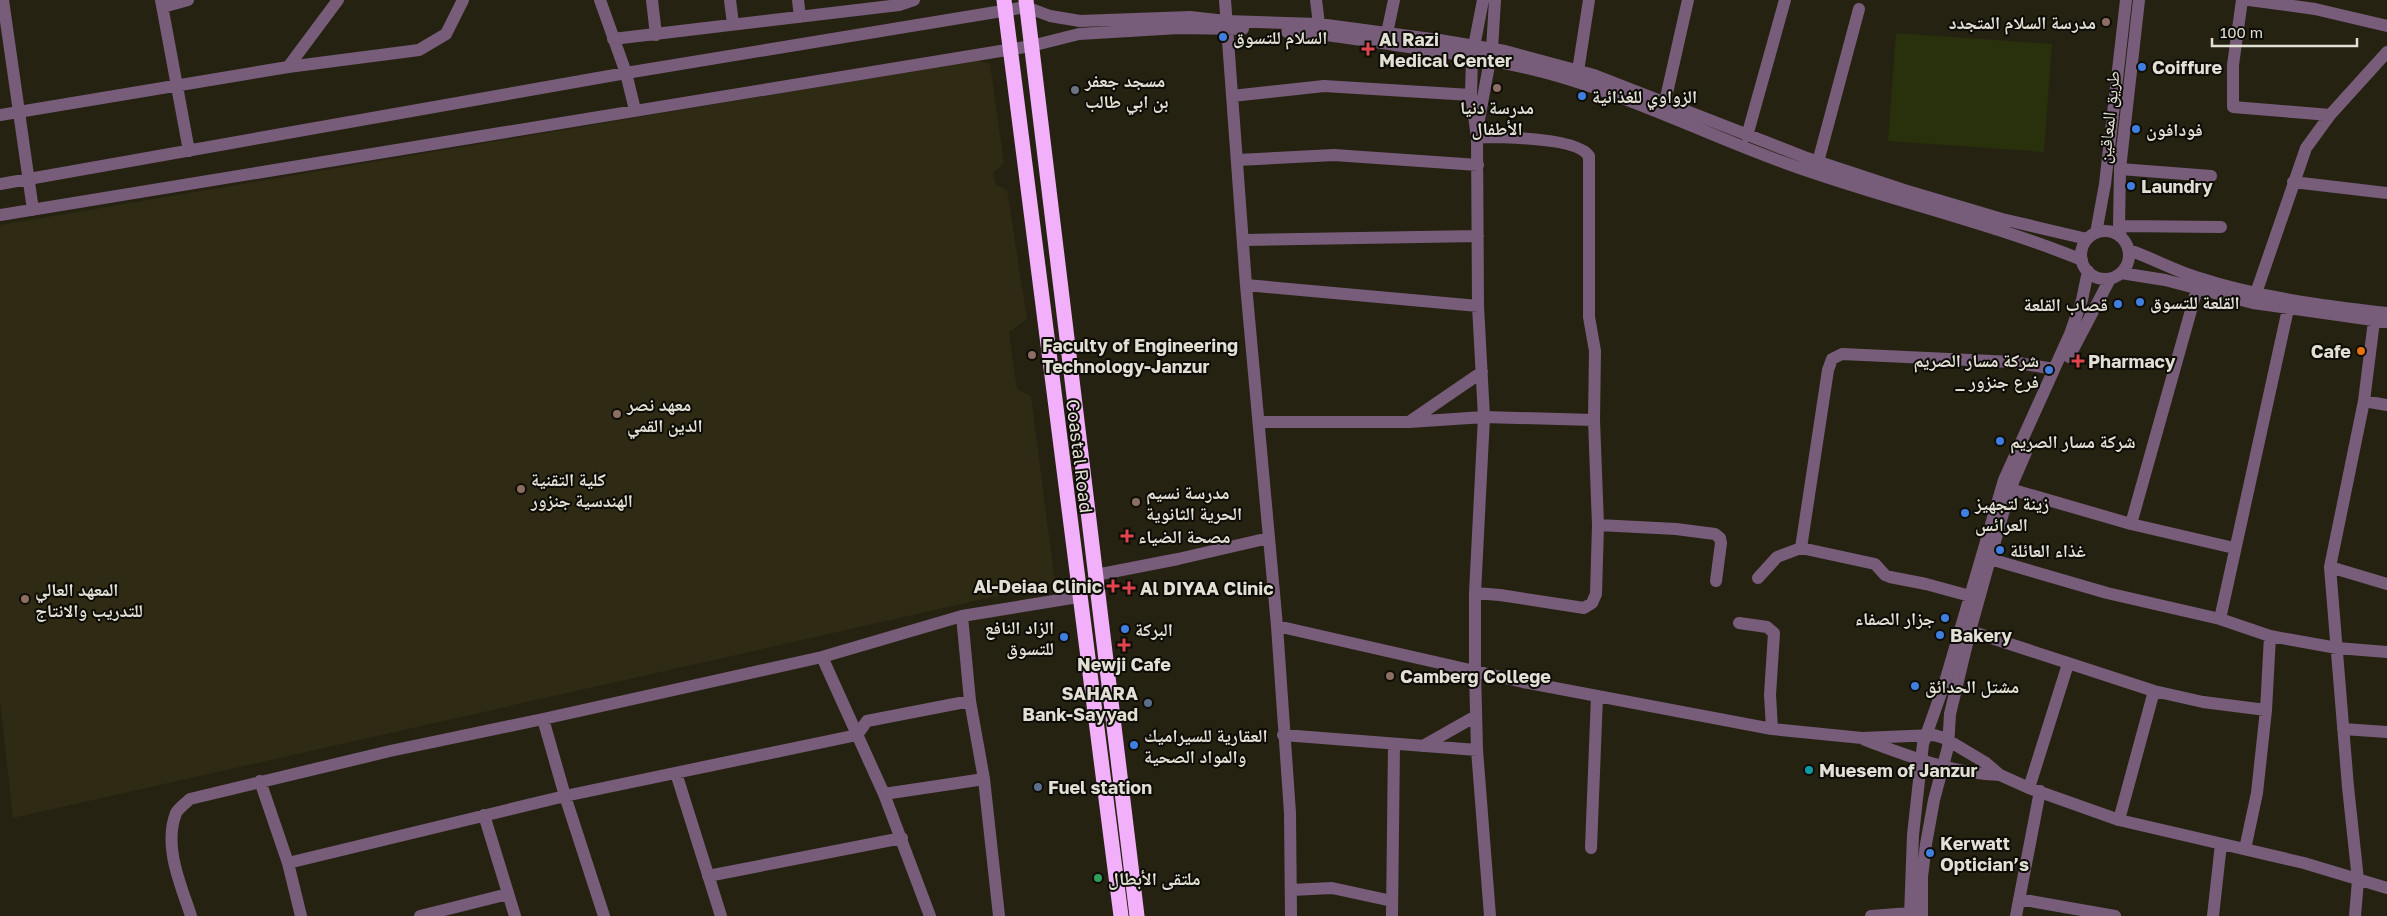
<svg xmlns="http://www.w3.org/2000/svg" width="2387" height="916" viewBox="0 0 2387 916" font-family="'Golos Text','Noto Naskh Arabic',sans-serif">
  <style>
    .built { fill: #2f2a13 }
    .green { fill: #29300c }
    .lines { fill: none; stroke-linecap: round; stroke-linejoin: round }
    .minor { stroke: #785d7b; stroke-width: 12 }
    .highway { stroke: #f2affa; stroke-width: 15 }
    .education-dot { fill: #8d6e63; stroke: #0d0c06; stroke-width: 2 }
    .shop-dot { fill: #3f7fe0; stroke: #0d0c06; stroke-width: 2 }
    .health-dot { fill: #e0444e; stroke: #0d0c06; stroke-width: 2 }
    .worship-dot { fill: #6b7280; stroke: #0d0c06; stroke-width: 2 }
    .food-dot { fill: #e8710a; stroke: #0d0c06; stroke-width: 2 }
    .service-dot { fill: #5c6f8a; stroke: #0d0c06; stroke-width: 2 }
    .culture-dot { fill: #0f9aa8; stroke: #0d0c06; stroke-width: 2 }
    .leisure-dot { fill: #2e9e5b; stroke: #0d0c06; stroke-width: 2 }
    .labels { text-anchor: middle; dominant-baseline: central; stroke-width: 4; stroke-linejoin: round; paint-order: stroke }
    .poi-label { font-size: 18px; font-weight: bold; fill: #e2e0d5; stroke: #0d0c06; text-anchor: start }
    .street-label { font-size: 18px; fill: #e2e0d5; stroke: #0d0c06 }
  </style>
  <rect width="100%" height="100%" fill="#262212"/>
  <path class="built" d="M977 60 990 64 1004 163 993 173 996 185 1007 190 1027 319 1009 332 1017 389 1031 396 1055 583 13 818 0 700V225Z"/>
  <path class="green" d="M1896 33 2052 44 2044 152 1888 141Z"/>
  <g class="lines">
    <path class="minor" d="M3 0 33 210
      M161 0 189 151
      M600 0 626 73 635 110
      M652 0 656 35
      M730 0 733 24
      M798 0 800 17
      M1225 0 1246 285 1277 626 1290 813 1291 916
      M1316 0 1319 24
      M1483 0 1472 57 1471 95 1477 137 1478 306 1484 417 1475 593V671L1477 750 1490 916
      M2242 0 2233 65V107L2330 115
      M2249 0 2315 9 2387 26
      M163 7 188 0
      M1287 32C1324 33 1359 40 1395 45 1454 54 1514 62 1571 80 1645 103 1715 138 1788 164 1885 199 1986 221 2082 260
      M1387 33 1394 0
      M613 39 899 5 914 0
      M288 67 338 0
      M1578 71 1589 0
      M1232 96 1324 86 1471 95
      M1665 102 1688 0
      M0 115 288 67 419 50 446 34 463 0
      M1478 125 1492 49 1495 0
      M1747 136 1785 0
      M1237 160 1334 155 1478 165
      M1818 162 1859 9
      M2120 169 2211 176
      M2293 182 2387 193
      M0 184 626 73 1026 7 1050 16 1080 21 1190 17 1226 21 1319 24 1439 40 1505 51 1594 75 1807 158 1904 190 2002 219 2087 239
      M0 215 1031 46 1079 34 1179 28 1243 29
      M2119 226 2221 227
      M2081 255a24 24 0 1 1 48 0a24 24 0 1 1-48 0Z
      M2096 233 2105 184 2126 0
      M2121 237 2119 226 2120 169 2139 0
      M1243 240 1478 236
      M2129 250C2152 258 2173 270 2196 277 2257 297 2323 306 2387 313
      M2121 273 2165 280 2253 303 2387 322
      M1246 285 1478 306
      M2256 293 2306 148 2330 115 2387 52
      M2069 357 2110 279
      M2364 401 2387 405
      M1259 422H1409L1484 417 1594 420 1595 351 1589 317V156C1577 137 1499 137 1477 137
      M1409 422 1482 372
      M2010 489 2131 524 2234 548
      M2131 524 2197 289
      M1598 525 1676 529 1715 534 1720 538 1721 543 1716 581
      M1801 548 1828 370 1832 359 1842 354 2013 362 2054 369
      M1990 559 2107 593 2220 619 2270 636 2337 648 2387 652
      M2330 567 2387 584
      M1096 575 1178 559 1269 538
      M1758 578 1777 557 1801 548 1875 564 1885 575 1890 577 1926 584 1970 596
      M1475 593 1500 595 1584 608 1592 603 1596 594 1598 525 1594 420
      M2220 619 2288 309
      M1739 623 1767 627 1774 633 1770 695 1772 729
      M1277 626 1523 682 1772 729 1862 738 1934 735 1944 738 1986 763 2000 775 2029 788 2119 820 2304 863 2387 888
      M1970 631 2154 691 2203 702 2266 710
      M822 657 884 794 930 916
      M970 701 984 779 999 916
      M2343 729 2387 732
      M1283 735 1477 750
      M1865 740C1908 756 1954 774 2000 775
      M1423 746 1476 716
      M676 773 721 916
      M260 781 288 863
      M2029 788 2068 664
      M884 794 984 779
      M484 815 515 916
      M2119 820 2154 691
      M1591 848 1597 696
      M2245 849 2257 793 2266 710 2270 636
      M708 876 902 838
      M1291 890 1332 888 1392 901
      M2019 899 2115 916
      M191 916C181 885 163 847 176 813 179 808 186 803 190 799L390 751 543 719
      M301 916 288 863 565 796 857 735 867 721 970 701 962 616
      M420 916 508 894
      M604 916 565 796 543 719 822 657 962 616 1078 597
      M1392 916 1394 744
      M1871 916 1910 913
      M1910 916 1913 835 1923 744 1945 682 2004 480 2070 334 2082 300 2088 271
      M1922 916V877L1926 844 1934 800 1948 747 1950 714 1970 631 1990 559 2010 489 2026 452
      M2016 916 2040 791
      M2213 916 2221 844
      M2355 916 2358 880 2348 787 2330 567 2364 401 2374 321"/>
    <path class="highway" d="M1004 0 1121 916
      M1026 0 1137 916"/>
  </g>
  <g class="education-dot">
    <circle cx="2106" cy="22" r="5"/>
    <circle cx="1497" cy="88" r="5"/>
    <circle cx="1032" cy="355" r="5"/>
    <circle cx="617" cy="414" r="5"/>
    <circle cx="521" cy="489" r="5"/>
    <circle cx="1136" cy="502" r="5"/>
    <circle cx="25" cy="599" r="5"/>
    <circle cx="1390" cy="676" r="5"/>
  </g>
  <g class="shop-dot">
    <circle cx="1223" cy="37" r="5"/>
    <circle cx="2142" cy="67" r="5"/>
    <circle cx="1582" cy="96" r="5"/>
    <circle cx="2136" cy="129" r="5"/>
    <circle cx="2131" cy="186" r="5"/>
    <circle cx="2140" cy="302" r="5"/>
    <circle cx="2118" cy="304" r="5"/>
    <circle cx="2049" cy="370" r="5"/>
    <circle cx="2000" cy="441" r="5"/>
    <circle cx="1965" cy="513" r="5"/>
    <circle cx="2000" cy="550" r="5"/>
    <circle cx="1945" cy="618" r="5"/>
    <circle cx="1125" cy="629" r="5"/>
    <circle cx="1940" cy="635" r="5"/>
    <circle cx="1064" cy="637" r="5"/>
    <circle cx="1915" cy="686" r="5"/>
    <circle cx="1134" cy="745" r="5"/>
    <circle cx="1930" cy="853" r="5"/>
  </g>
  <g class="health-dot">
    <path d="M1365.5 41.5h5v5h5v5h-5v5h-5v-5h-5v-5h5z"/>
    <path d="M2075.5 353.5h5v5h5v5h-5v5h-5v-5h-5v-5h5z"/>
    <path d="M1124.5 528.5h5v5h5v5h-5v5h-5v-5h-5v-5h5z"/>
    <path d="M1110.5 578.5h5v5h5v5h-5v5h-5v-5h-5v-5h5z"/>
    <path d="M1126.5 580.5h5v5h5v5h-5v5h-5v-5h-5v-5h5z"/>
    <path d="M1121.5 637.5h5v5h5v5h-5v5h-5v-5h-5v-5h5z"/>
  </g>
  <circle class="worship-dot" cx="1075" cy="90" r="5"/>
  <circle class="food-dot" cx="2361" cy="351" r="5"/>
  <g class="service-dot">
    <circle cx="1148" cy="703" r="5"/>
    <circle cx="1038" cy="787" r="5"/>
  </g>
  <circle class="culture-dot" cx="1809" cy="770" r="5"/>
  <circle class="leisure-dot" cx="1098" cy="878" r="5"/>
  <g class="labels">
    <g class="poi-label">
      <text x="2096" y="22" text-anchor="end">مدرسة السلام المتجدد</text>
      <text x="1233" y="37">السلام للتسوق</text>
      <text x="1379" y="39">Al Razi<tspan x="1379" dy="21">Medical Center</tspan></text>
      <text x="2152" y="67">Coiffure</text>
      <text x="1085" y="80">مسجد جعفر<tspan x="1085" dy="21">بن ابي طالب</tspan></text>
      <text x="1592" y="96">الزواوي للغذائية</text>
      <text x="1497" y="107" text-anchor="middle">مدرسة دنيا<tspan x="1497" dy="21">الأطفال</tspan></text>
      <text x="2146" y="129">فودافون</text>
      <text x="2141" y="186">Laundry</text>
      <text x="2150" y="302">القلعة للتسوق</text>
      <text x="2108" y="304" text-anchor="end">قصاب القلعة</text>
      <text x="1042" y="345">Faculty of Engineering<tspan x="1042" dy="21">Technology-Janzur</tspan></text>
      <text x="2351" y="351" text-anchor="end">Cafe</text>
      <text x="2039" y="360" text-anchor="end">شركة مسار الصريم<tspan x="2039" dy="21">_ فرع جنزور</tspan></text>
      <text x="2088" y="361">Pharmacy</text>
      <text x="627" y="404">معهد نصر<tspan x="627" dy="21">الدين القمي</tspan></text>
      <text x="2010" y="441">شركة مسار الصريم</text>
      <text x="531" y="479">كلية التقنية<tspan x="531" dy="21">الهندسية جنزور</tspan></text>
      <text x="1146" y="492">مدرسة نسيم<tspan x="1146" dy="21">الحرية الثانوية</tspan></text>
      <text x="1975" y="503">زينة لتجهيز<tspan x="1975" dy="21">العرائس</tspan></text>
      <text x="1138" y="536">مصحة الضياء</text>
      <text x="2010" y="550">غذاء العائلة</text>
      <text x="1102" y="586" text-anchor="end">Al-Deiaa Clinic</text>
      <text x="1140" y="588">Al DIYAA Clinic</text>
      <text x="35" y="589">المعهد العالي<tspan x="35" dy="21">للتدريب والانتاج</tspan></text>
      <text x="1935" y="618" text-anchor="end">جزار الصفاء</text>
      <text x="1054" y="627" text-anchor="end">الزاد النافع<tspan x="1054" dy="21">للتسوق</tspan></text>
      <text x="1135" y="629">البركة</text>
      <text x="1950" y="635">Bakery</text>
      <text x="1124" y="664" text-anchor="middle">Newji Cafe</text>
      <text x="1400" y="676">Camberg College</text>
      <text x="1925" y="686">مشتل الحدائق</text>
      <text x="1138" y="693" text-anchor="end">SAHARA<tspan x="1138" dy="21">Bank-Sayyad</tspan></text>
      <text x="1144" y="735">العقارية للسيراميك<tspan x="1144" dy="21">والمواد الصحية</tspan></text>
      <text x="1819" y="770">Muesem of Janzur</text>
      <text x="1048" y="787">Fuel station</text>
      <text x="1940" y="843">Kerwatt<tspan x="1940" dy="21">Optician’s</tspan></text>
      <text x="1108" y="878">ملتقى الأبطال</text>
    </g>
    <g class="street-label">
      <text transform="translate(2108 117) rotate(-84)">طريق المعاقين</text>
      <text transform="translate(1080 456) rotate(83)">Coastal Road</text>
    </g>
  </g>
  <path d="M2212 38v8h145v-8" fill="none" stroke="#e2e0d5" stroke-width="2.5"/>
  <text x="2220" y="38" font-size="15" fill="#e2e0d5" stroke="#0d0c06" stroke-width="4" paint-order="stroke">100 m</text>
</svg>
